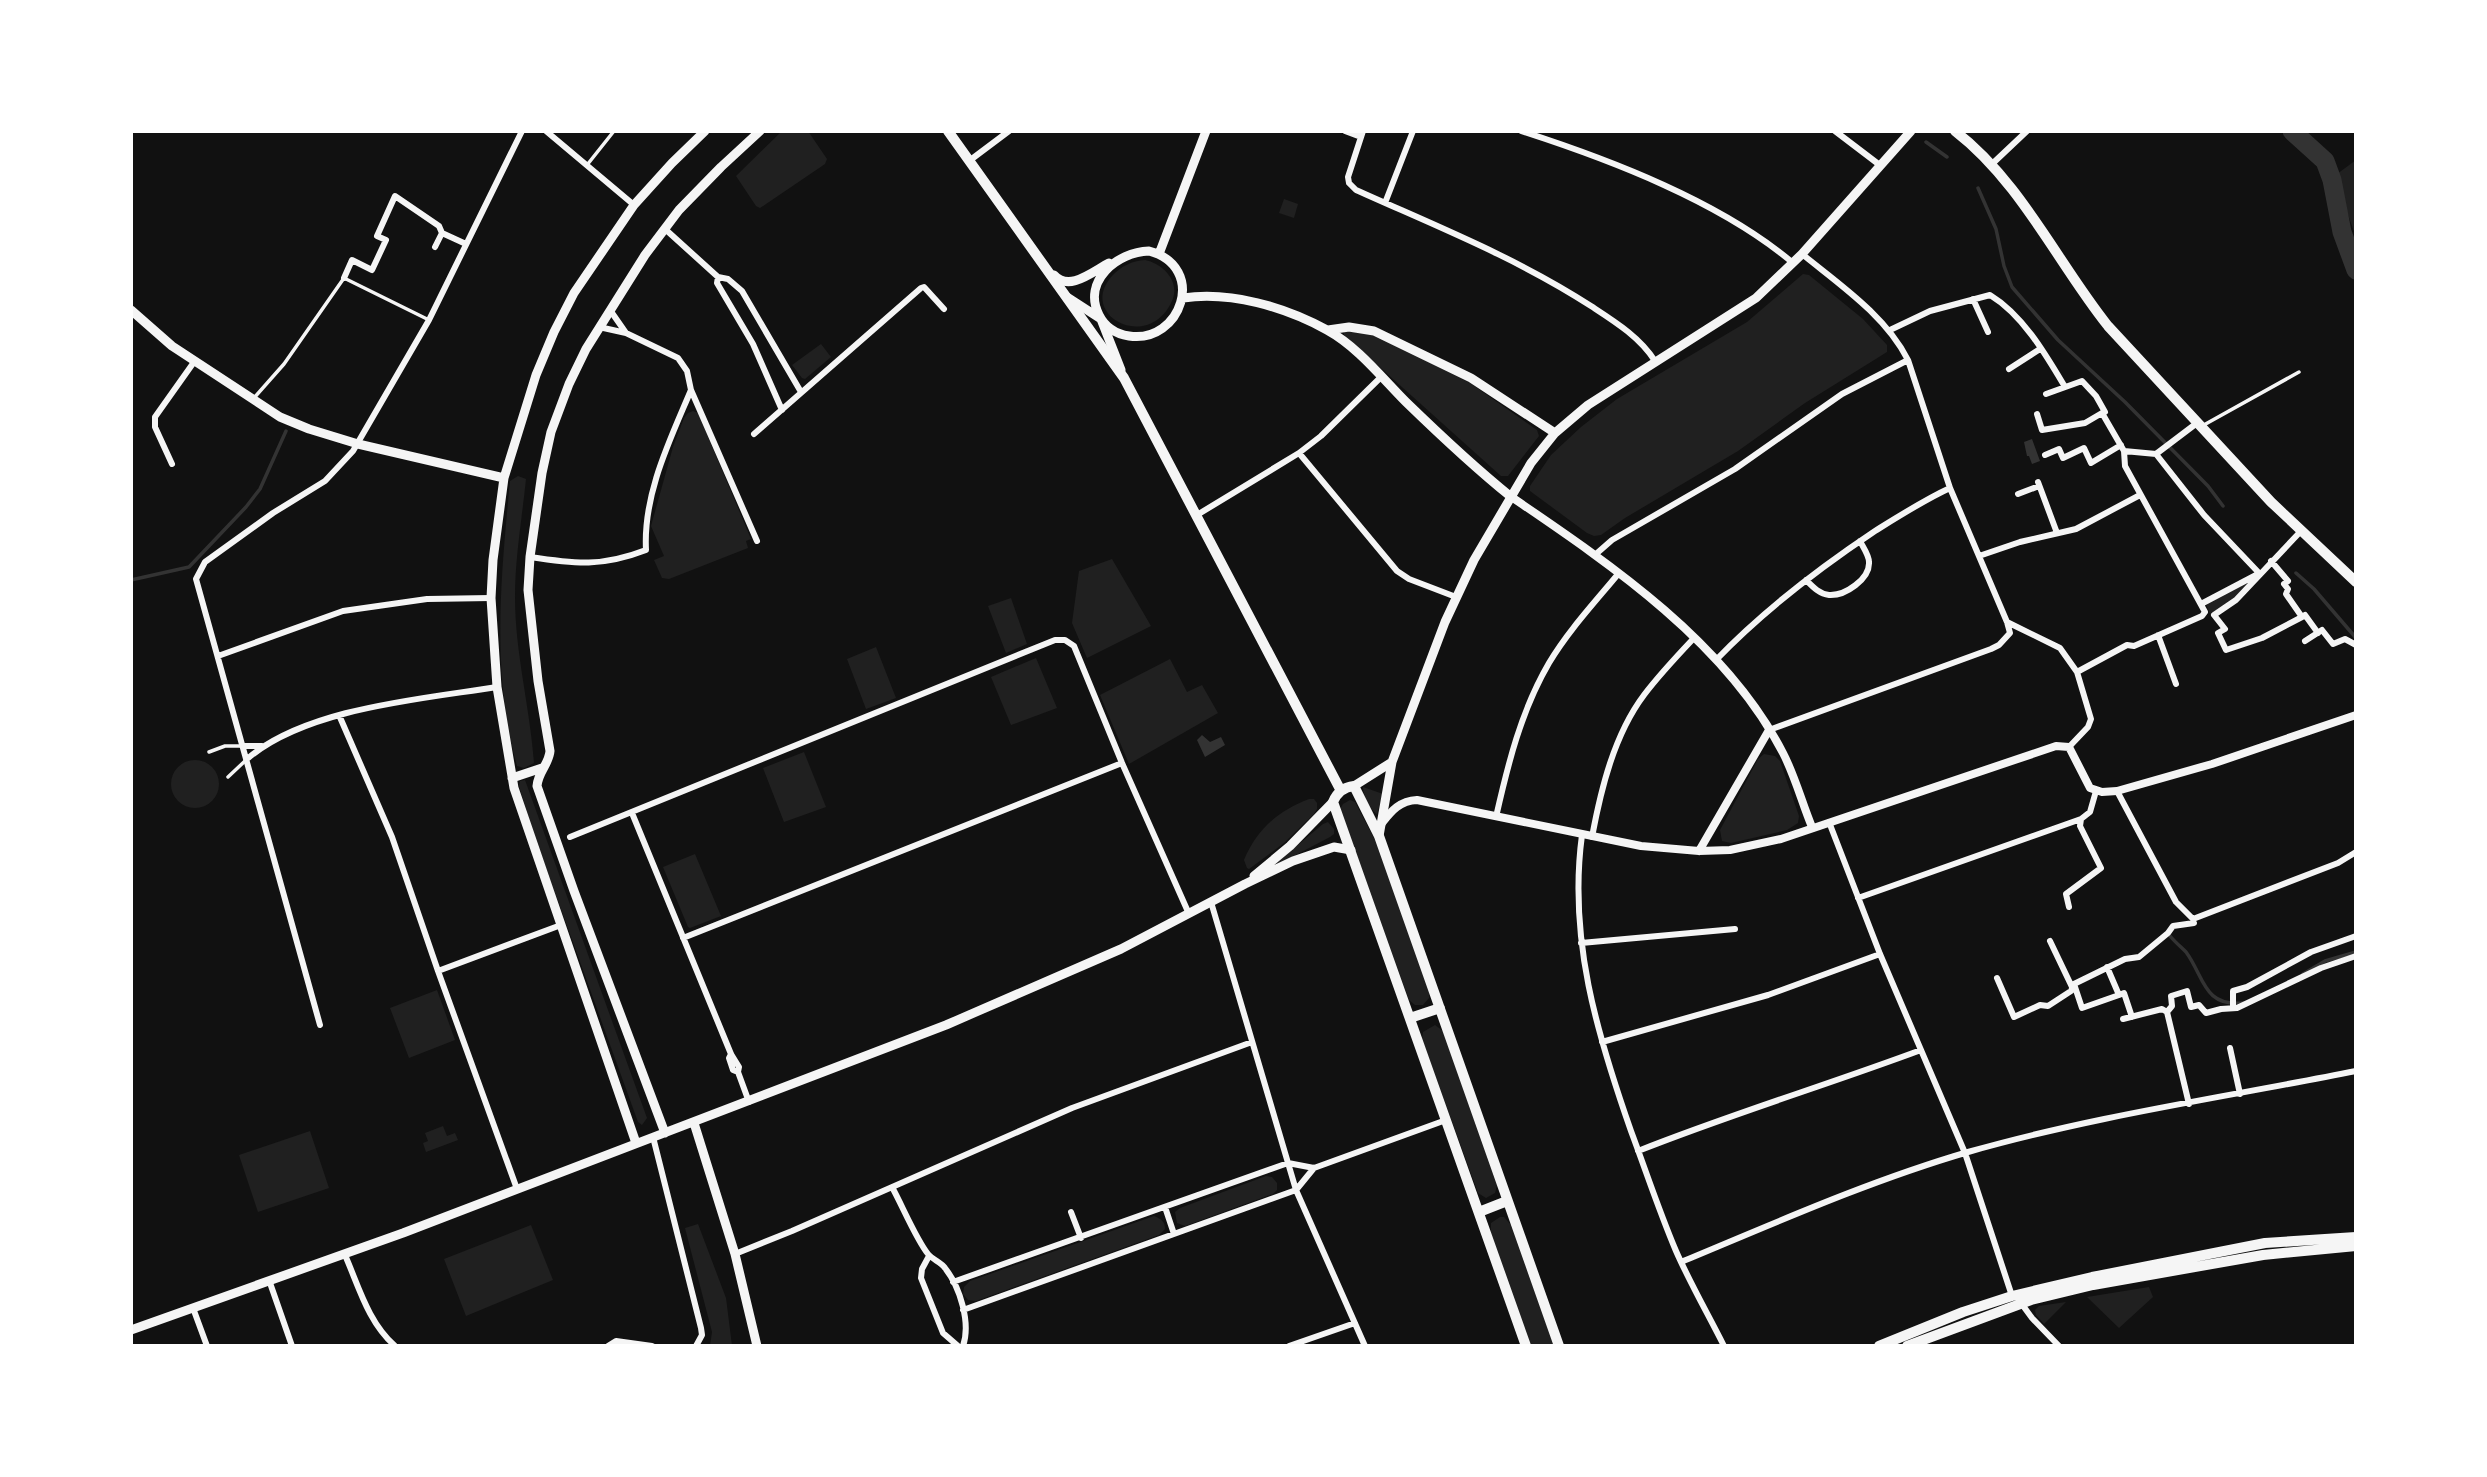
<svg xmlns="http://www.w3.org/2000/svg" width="2487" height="1477" viewBox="0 0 2487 1477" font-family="'Asap Condensed',sans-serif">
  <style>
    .green { fill: #202020 }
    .water { fill: #333 }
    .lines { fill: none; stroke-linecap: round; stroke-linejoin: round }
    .stream { stroke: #333; stroke-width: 3.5 }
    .river { stroke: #333; stroke-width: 19 }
    .service { stroke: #f5f5f5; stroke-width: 3.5 }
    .minor { stroke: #f5f5f5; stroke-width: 6 }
    .tertiary { stroke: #f5f5f5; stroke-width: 8 }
    .secondary { stroke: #f5f5f5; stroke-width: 9 }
    .primary { stroke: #f5f5f5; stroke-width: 10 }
  </style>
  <rect width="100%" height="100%" fill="#111"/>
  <path class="green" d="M782 131H808L827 159 825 164 760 208 756 206 736 176Z
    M2356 160V237L2342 198 2337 174Z
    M1284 199 1298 204 1294 218 1279 213Z
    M1145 260C1164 264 1182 283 1171 303 1147 352 1077 315 1112 276 1121 266 1132 261 1145 260Z
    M1803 274 1809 275 1863 319 1887 345V352L1805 403 1738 451 1625 518 1601 535 1594 536 1587 533 1530 491V486L1551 455 1581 427 1617 399 1747 322Z
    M1349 331 1369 334 1386 340 1470 383 1537 430 1539 436 1508 476H1501L1344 335V332Z
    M821 344 831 357 805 379 802 378 792 365Z
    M693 411 698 413 751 539 746 541 748 548 669 579 662 578 654 560 664 556 651 526 673 447 684 418 688 413Z
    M518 476 526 479C522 518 515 558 515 597 515 653 530 707 534 763L524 768 517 766C491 673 501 576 510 481Z
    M1112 559 1151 626 1087 658 1072 623 1079 571Z
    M2251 580 2236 599 2210 614 2206 604Z
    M1011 598 1027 644 1006 653 988 606Z
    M876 647 896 698 866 709 847 659Z
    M1036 658 1057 708 1011 725 991 677Z
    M1170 659 1187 692 1202 685 1218 713 1129 764 1100 695Z
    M804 752 826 807 784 822 763 768Z
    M1764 754 1775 756 1780 761 1799 816 1798 823 1787 830 1731 843 1722 841 1720 830 1758 759Z
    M171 784a24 24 0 1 1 48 0a24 24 0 1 1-48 0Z
    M525 780 647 1118 642 1125 638 1122 533 832 519 786 520 781Z
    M1363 787 1383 794 1377 814C1371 811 1363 795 1363 787Z
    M1309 799H1314L1317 803V809L1314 814 1284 843 1249 869 1247 868 1244 860C1257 829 1278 811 1309 799Z
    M1350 800 1355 802 1375 840 1430 990 1429 998 1423 1005H1415L1409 1000 1340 809 1343 804Z
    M1328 822 1334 829V834L1330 837 1269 869 1323 824Z
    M695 854 721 916 690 928 688 927 663 867Z
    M437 990 455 1040 409 1058 390 1008Z
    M1435 1025 1443 1031 1497 1185 1495 1193 1486 1198 1478 1193 1422 1039 1423 1032Z
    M443 1126 447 1136 455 1133 458 1140 426 1152 423 1143 428 1141 425 1133Z
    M310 1131 329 1188 258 1212 239 1155Z
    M1266 1176 1272 1177 1277 1183V1190L1273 1194 1185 1226 1177 1223 1175 1212 1180 1208Z
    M1154 1216C1161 1219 1165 1221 1165 1229L1159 1235 976 1301 968 1300 963 1294 964 1287 970 1281Z
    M1500 1217H1504L1511 1225 1554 1346H1530L1491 1234V1223Z
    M698 1224 726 1298 732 1346H710L712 1332 685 1228Z
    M531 1225 553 1280 466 1316 444 1259Z
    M2149 1287 2153 1297 2119 1328 2087 1297Z
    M2066 1302 2044 1324 2036 1315 2035 1310 2039 1306Z"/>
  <path class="water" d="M2032 439 2040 461 2032 464 2029 456H2027L2024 442Z
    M1202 735 1210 742 1221 737 1225 745 1205 757 1197 740Z"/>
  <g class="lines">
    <path class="stream" d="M1926 142 1947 157
      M1978 188 1996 229 2004 266 2012 287 2058 340 2125 402 2208 486 2223 506
      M2296 573 2314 589 2356 638
      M131 580 189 567 246 507 260 489 286 431
      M2170 936C2175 942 2181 947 2186 952 2204 976 2203 1007 2243 1003
      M2303 974 2325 961 2356 952"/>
    <path class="river" d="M2292 131 2325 161 2332 180 2342 232 2356 270"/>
    <path class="service" d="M587 165 614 131
      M253 399 284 364 344 278 429 320
      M2202 426 2299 372
      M209 752 225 746H243
      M228 777 245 761"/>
    <path class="minor" d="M546 131 634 205
      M1345 131 1361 137
      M1363 131 1348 177 1349 183 1356 190C1436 226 1517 258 1591 306 1614 321 1640 337 1655 361
      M1521 131C1611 160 1721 202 1793 263
      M1835 131 1881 166
      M969 161 1009 131
      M1991 165 2027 131
      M1385 203 1413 131
      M665 229 718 277 728 279 742 291 801 392
      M435 247 442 233
      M718 277 717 283 753 344 782 410
      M344 278 352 260 372 270 386 240 377 236 395 196 439 226 442 233 466 244
      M1973 299 1988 332
      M610 310 626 333
      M599 327 626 333 678 358 687 371 691 390 757 541
      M1890 330 1930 311 1990 295C2023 315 2046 355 2065 387
      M2009 369 2040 349
      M2046 394 2082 381 2096 396 2105 412 2102 413 2124 451 2125 466 2205 612 2202 616 2134 646 2127 645 2077 672
      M2037 414 2042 430 2085 423 2102 413
      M2197 423 2156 454 2204 515 2259 573
      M754 434 921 288 924 287 944 309
      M2124 451 2156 454
      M1299 453 1397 571 1409 579 1456 597
      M2045 455 2059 449 2063 458 2084 448 2091 463 2121 445
      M172 464 155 427V417L194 362
      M2038 482 2057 533
      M2018 494 2039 486
      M1197 515 1299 453 1321 436 1381 377
      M2301 531 2236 600 2214 615 2225 629 2218 633 2226 650 2262 638 2302 617
      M1596 554 1612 540 1735 469 1842 394 1908 360
      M1979 556 2020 542 2076 529 2140 495
      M530 557C576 564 602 567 646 550 643 494 670 440 691 390
      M2271 561 2288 581 2284 584 2288 589 2286 594 2302 617 2305 615 2318 633
      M1806 580C1812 586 1819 594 1829 595 1845 596 1870 579 1869 562 1869 555 1863 547 1860 541
      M2201 604 2258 574
      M2007 622 2060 648 2077 672 2091 719 2088 727 2069 747
      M2158 635 2176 684
      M2305 641 2322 630 2333 644 2345 639 2356 645
      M218 656 343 611 427 599 491 598
      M1716 660C1764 610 1818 569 1875 531 1899 516 1924 500 1950 488
      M339 715 392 837 438 971 561 925
      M1769 730 1991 649 1999 645 2010 633 2007 622 1950 488 1908 360C1885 315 1840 285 1802 254
      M243 746H262
      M247 759C306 708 422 699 497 687
      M2117 791 2176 902 2193 919 2338 863 2356 852
      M632 813 731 1054 739 1067 738 1072 749 1102
      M1496 817C1508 764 1521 711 1549 663 1568 631 1595 602 1619 573
      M1829 822 1880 954 1965 1153 2012 1296
      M1582 835C1568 938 1597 1034 1631 1131 1646 1171 1659 1211 1676 1251 1690 1283 1708 1314 1724 1346
      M570 837 1055 640H1065L1074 646 1122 763 1189 914
      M1592 837C1601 789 1614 735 1644 695 1659 675 1677 656 1694 638
      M1858 898 2081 819
      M1211 902 1296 1190 1365 1346
      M2069 907 2066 894 2101 868 2080 826 2081 819 2090 812 2096 791
      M683 938 1122 763
      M2050 941 2072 987
      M1581 943 1735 929
      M2107 967 2119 995 2124 993 2132 1017
      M438 971 517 1189
      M1997 978 2014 1017 2040 1005 2048 1006 2071 991 2074 984 2125 959 2139 957 2168 933 2173 926 2194 923
      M2074 984 2082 1008 2119 995
      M2233 1008V991L2247 987 2311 952 2356 936
      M2167 1012 2172 1006 2171 996 2187 991 2191 1007 2199 1005 2206 1013 2221 1009 2237 1008 2321 968 2356 956
      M2123 1019 2162 1009 2167 1012 2189 1104
      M320 1025 196 579 205 562 273 513 325 481 353 451 429 320 522 131
      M1602 1042 1768 995 1880 954
      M2230 1048 2240 1094
      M731 1054 729 1058 733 1070 738 1072
      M653 1137 701 1328 702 1335 696 1346
      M1638 1151C1731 1114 1827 1085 1921 1050
      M892 1187C902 1205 916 1239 928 1254 933 1260 941 1262 945 1268 960 1287 971 1323 963 1346
      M1165 1207 1174 1234
      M1071 1212 1081 1238
      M735 1254 792 1231 1072 1108 1252 1042
      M345 1255C359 1287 368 1322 395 1346
      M929 1256 922 1269 921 1278 943 1333 958 1346
      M1681 1262C1775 1223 1869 1181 1968 1152 2094 1116 2226 1097 2356 1071
      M269 1280 292 1346
      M953 1282 1288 1163 1314 1168 1446 1120
      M2021 1303 2032 1318 2059 1346
      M193 1308 207 1346
      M963 1310 1296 1190 1314 1168
      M608 1346 616 1341 652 1346
      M1289 1346 1355 1323"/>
    <path class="tertiary" d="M1510 496C1610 564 1726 642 1783 753 1795 776 1802 803 1812 827
      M1382 823C1392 810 1400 801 1417 800L1641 846 1699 851 1730 850 1781 839 2056 746 2069 747 2090 788 2102 792 2117 791 2212 764 2356 715
      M1699 851 1769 730"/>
    <path class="secondary" d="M1149 251C1208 267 1181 344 1129 336 1116 334 1105 327 1099 315 1082 281 1117 252 1149 251Z
      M1159 254 1206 131
      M1054 275C1069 292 1092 272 1109 263
      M1067 297 1101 319 1121 370
      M1183 298C1231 291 1285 307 1327 330 1358 347 1382 378 1406 402 1440 435 1474 467 1510 496
      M131 310 172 346 280 417 309 429 358 444 504 478
      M1328 330 1349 327 1374 331 1471 378 1555 433
      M512 778 542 768
      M1354 786 1392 762
      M1379 836 1392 762 1445 622 1474 560 1531 463 1555 433 1588 405 1756 298 1802 254 1911 131
      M1254 876 1290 846 1333 802
      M694 1123 735 1254 757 1346
      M665 1133 574 891 537 786C538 772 549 764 550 751L538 681 528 590 530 557 542 473 551 432 569 384 586 349 645 255 679 210 721 167 760 131
      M636 1143 514 788 497 687 491 598 493 560 504 478 536 375 554 332 574 293 634 205 672 163 705 131
      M131 1330 403 1233 946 1025 1121 949 1245 884 1293 861 1334 847 1351 850"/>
    <path class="primary" d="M948 131 1124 378 1341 791
      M1955 131C2021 182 2057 262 2108 326L2271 502 2356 582
      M1410 1018 1440 1008
      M1479 1212 1507 1201
      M1526 1346 1333 802C1337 792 1344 787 1354 786L1379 836 1559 1346
      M1879 1346 1963 1312 2012 1296 2092 1277 2265 1243 2356 1237
      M1907 1346 2031 1300 2093 1285 2263 1255 2356 1246"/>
  </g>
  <rect width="2487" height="1477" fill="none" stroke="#ffffff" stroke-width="266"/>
</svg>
